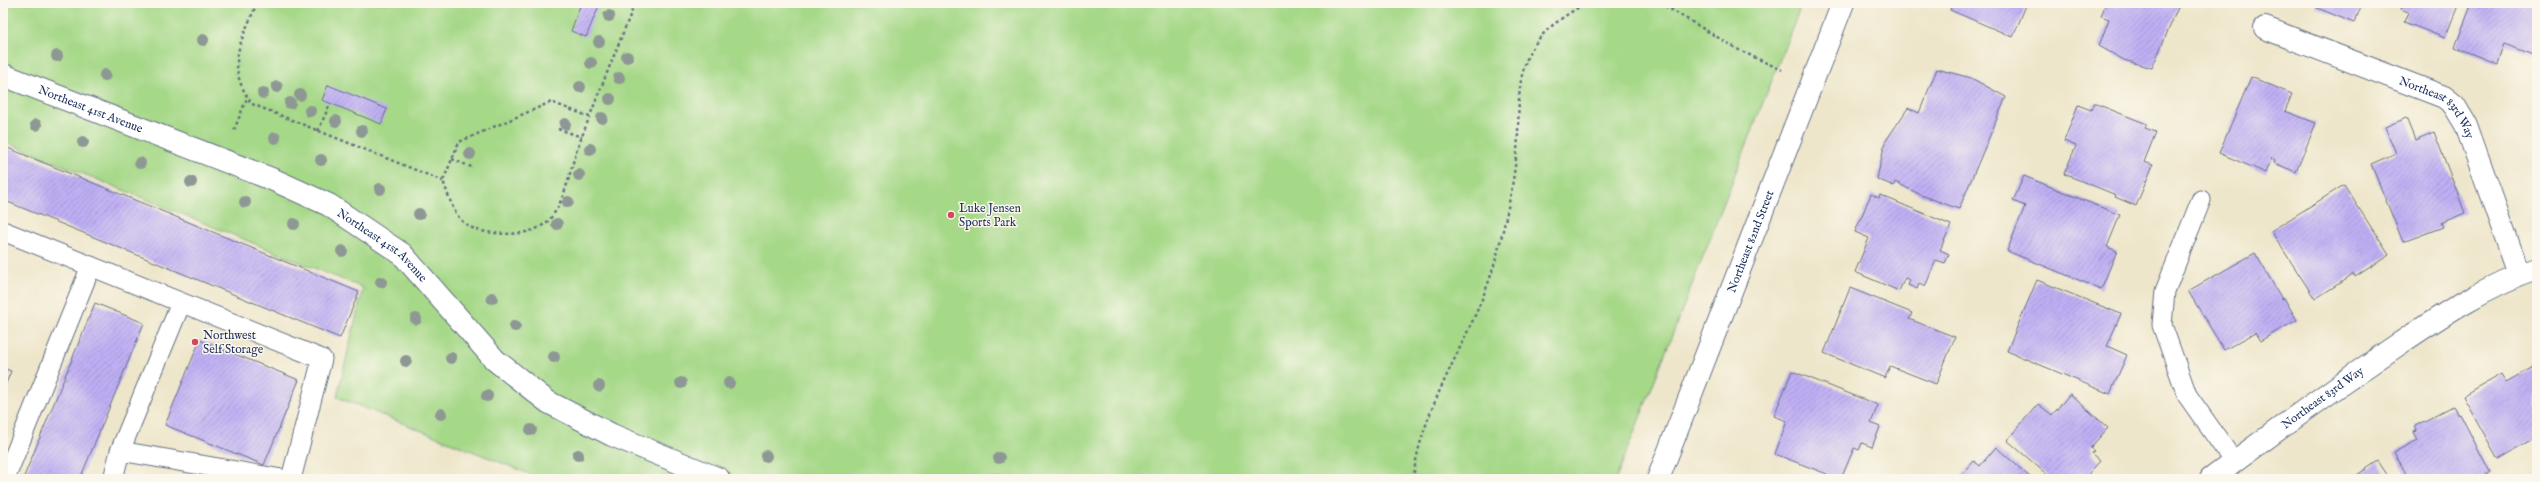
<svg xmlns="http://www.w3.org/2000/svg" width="2540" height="482" viewBox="0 0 2540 482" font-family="'IM FELL English',serif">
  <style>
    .garden { fill: #a5d887; stroke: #608472 }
    .building { fill: url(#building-hatch) }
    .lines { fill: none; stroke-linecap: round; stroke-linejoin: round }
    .service-casing { stroke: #656f84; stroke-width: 21 }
    .minor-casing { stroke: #656f84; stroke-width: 24 }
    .path { stroke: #656f84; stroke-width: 2.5; stroke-dasharray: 3 3; stroke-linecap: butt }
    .service { stroke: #fff; stroke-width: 19 }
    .minor { stroke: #fff; stroke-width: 22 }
    .tree { fill: #8d9894 }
    .poi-dot { fill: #d1495b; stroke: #fbf7ec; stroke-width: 1.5 }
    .labels { text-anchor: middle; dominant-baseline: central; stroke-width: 3; stroke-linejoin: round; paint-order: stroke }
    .street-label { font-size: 12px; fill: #1b2f5e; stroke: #fbf7ec }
    .poi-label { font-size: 12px; fill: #1b2f5e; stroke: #fbf7ec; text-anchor: start }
  </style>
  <defs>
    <pattern id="building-hatch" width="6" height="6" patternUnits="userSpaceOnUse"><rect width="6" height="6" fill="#bfaff4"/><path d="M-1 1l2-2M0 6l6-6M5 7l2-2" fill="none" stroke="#9a8fc9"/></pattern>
  </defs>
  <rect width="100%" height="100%" fill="#fbf7ec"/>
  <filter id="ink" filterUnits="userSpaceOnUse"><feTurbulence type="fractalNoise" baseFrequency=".025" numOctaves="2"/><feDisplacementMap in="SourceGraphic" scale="8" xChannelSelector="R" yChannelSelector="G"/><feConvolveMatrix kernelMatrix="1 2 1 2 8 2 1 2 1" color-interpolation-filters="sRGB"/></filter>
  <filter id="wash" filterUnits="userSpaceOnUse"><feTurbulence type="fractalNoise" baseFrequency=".012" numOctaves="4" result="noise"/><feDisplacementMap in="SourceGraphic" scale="16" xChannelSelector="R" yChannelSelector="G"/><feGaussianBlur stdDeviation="0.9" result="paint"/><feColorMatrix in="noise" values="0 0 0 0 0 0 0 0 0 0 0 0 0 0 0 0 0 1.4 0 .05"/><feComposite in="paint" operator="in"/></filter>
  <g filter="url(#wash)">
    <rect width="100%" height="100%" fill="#eee6ca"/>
    <path class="garden" d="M3 3H1802L1616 479H542L337 397 363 288 3 141Z"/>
    <g id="blocks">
      <path class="building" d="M581 3H600L586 37 571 31Z
        M1953 3H2027L2013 37 1950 10Z
        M2106 3H2180L2152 68 2124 60 2099 46 2109 19 2101 16Z
        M2317 3H2363L2354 23 2315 7Z
        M2403 3H2459L2445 38 2404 22 2408 12 2401 9Z
        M2472 3H2537V56L2504 44 2497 64 2455 47Z
        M1937 69 1971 78 2006 97 1959 209 1921 195 1895 182 1894 186 1877 179 1885 142 1908 108 1919 113Z
        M2251 77 2292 94 2285 111 2316 123 2296 172 2274 163 2275 160 2272 158 2266 173 2219 153Z
        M328 85 387 109 381 124 322 100Z
        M2094 103 2147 124 2145 128 2156 132 2144 162 2153 165 2136 206 2115 197 2116 195 2064 174 2076 146 2064 141 2078 105 2091 110Z
        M2406 118 2415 140 2434 132 2465 213 2441 223 2443 227 2403 242 2371 164 2396 153 2385 127Z
        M3 146 359 292 340 338 3 200Z
        M2024 176 2120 215 2107 247 2117 251 2101 289 2007 251 2025 206 2013 201Z
        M2344 185 2389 255 2355 277 2354 274 2315 299 2271 231Z
        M1871 194 1879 198 1880 195 1951 225 1940 250 1949 254 1945 263 1936 260 1925 287 1919 284 1917 289 1908 285 1910 280 1905 278 1899 291 1855 272 1869 238 1855 232Z
        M2255 253 2282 299 2284 298 2297 320 2260 341 2255 333 2224 350 2188 291Z
        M2037 280 2121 314 2107 346 2127 355 2110 394 2007 351Z
        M1850 288 1912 313 1909 319 1955 337 1936 384 1890 366 1885 378 1824 353Z
        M95 303 144 323 80 479H23Z
        M200 340 299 380 264 465 165 425Z
        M2535 366 2537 370V437L2498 459 2463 396 2501 374 2506 382Z
        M3 368 11 371 3 391Z
        M1792 371 1878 405 1871 423 1880 427 1872 447 1862 443 1859 450 1854 448 1841 479H1825L1827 474 1775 454 1787 421 1774 416Z
        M2070 394 2108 428 2090 448 2094 451 2091 453 2100 461 2084 479H2052L2007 440 2038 404 2052 415Z
        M2453 406 2458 415 2460 414 2490 472 2476 479H2409L2394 452 2418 440 2414 432 2417 431 2415 426Z
        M1996 447 2032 479H1958L1974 461 1980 466Z
        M2378 461 2390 479H2351Z"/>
    </g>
  </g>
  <g filter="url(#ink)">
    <use href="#blocks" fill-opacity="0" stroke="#656f84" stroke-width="1"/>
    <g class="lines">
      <defs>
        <path id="service" d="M2201 200 2165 291 2162 325 2187 395 2234 462
          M3 231 322 359 291 479
          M120 451 282 479
          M5 479 91 266
          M113 479 120 451 181 303"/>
        <g id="minor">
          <path id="s1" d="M2265 28 2444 97 2454 105 2466 125 2519 274"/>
          <path id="s2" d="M3 75 274 180 329 205 402 254 495 360 548 402 612 435 719 479"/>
          <path id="s3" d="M1658 479 1843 3"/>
          <path id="s4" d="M2211 479C2273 433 2335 387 2399 344 2442 315 2487 285 2537 268"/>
        </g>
      </defs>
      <use href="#service" class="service-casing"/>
      <use href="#minor" class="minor-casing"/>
      <path class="path" d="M257 3C241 42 224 65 252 104L443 181
        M627 3 633 7
        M1660 3 1739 50 1782 70
        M590 117 551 102 459 142 443 181C455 213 457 230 495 233 513 235 533 234 547 222 566 203 569 171 578 147 596 99 616 51 635 3
        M558 129 582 137
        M234 130 247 98
        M318 131 330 104
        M452 159 474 168
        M1413 479C1422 402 1474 336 1495 262 1505 225 1513 188 1517 150 1520 119 1515 84 1529 54 1541 30 1564 16 1586 3"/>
      <use href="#service" class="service"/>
      <use href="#minor" class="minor"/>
    </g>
    <g class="tree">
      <circle cx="609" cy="16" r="6"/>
      <circle cx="203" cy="40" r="6"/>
      <circle cx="599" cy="42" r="6"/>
      <circle cx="57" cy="56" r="6"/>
      <circle cx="627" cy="57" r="6"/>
      <circle cx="591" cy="63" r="6"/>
      <circle cx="105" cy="75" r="6"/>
      <circle cx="619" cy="78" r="6"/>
      <circle cx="277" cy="87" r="6"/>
      <circle cx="580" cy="87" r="6"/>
      <circle cx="263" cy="93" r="6"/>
      <circle cx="300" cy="95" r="6"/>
      <circle cx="610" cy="99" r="6"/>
      <circle cx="290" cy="103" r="6"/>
      <circle cx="310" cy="111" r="6"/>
      <circle cx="602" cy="118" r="6"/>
      <circle cx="336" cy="121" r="6"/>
      <circle cx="565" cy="124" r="6"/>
      <circle cx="36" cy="125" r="6"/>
      <circle cx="362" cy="131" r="6"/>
      <circle cx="275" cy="138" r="6"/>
      <circle cx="83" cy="142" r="6"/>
      <circle cx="590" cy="149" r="6"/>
      <circle cx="470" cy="154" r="6"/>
      <circle cx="321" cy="160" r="6"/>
      <circle cx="140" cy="163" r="6"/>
      <circle cx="579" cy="175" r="6"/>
      <circle cx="191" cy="182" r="6"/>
      <circle cx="380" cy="189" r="6"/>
      <circle cx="245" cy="202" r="6"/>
      <circle cx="568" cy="202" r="6"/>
      <circle cx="419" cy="214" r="6"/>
      <circle cx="294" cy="224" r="6"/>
      <circle cx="557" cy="224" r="6"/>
      <circle cx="342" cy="251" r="6"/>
      <circle cx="381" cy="282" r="6"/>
      <circle cx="492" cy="298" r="6"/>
      <circle cx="416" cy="319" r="6"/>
      <circle cx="515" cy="326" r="6"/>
      <circle cx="554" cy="357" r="6"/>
      <circle cx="451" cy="358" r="6"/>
      <circle cx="406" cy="361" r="6"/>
      <circle cx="681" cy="383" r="6"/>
      <circle cx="729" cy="383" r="6"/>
      <circle cx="599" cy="386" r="6"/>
      <circle cx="487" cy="396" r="6"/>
      <circle cx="441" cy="414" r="6"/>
      <circle cx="531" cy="430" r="6"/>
      <circle cx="578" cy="455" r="6"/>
      <circle cx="766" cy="456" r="6"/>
      <circle cx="999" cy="458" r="6"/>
    </g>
  </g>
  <g class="poi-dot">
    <circle cx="951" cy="215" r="4"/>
    <circle cx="195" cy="342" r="4"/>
  </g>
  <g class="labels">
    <g class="street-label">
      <text stroke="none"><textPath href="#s2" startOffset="94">Northeast 41st Avenue</textPath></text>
      <text stroke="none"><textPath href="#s1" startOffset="193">Northeast 83rd Way</textPath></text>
      <text stroke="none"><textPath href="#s3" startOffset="255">Northeast 82nd Street</textPath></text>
      <text stroke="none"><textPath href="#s2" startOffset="418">Northeast 41st Avenue</textPath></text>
      <text stroke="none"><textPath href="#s4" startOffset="138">Northeast 83rd Way</textPath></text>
    </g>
    <g class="poi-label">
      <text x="959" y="208">Luke Jensen<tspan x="959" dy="14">Sports Park</tspan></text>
      <text x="203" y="335">Northwest<tspan x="203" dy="14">Self Storage</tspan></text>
    </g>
  </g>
  <rect width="2540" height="482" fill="none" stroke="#fbf7ec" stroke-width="16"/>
</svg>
